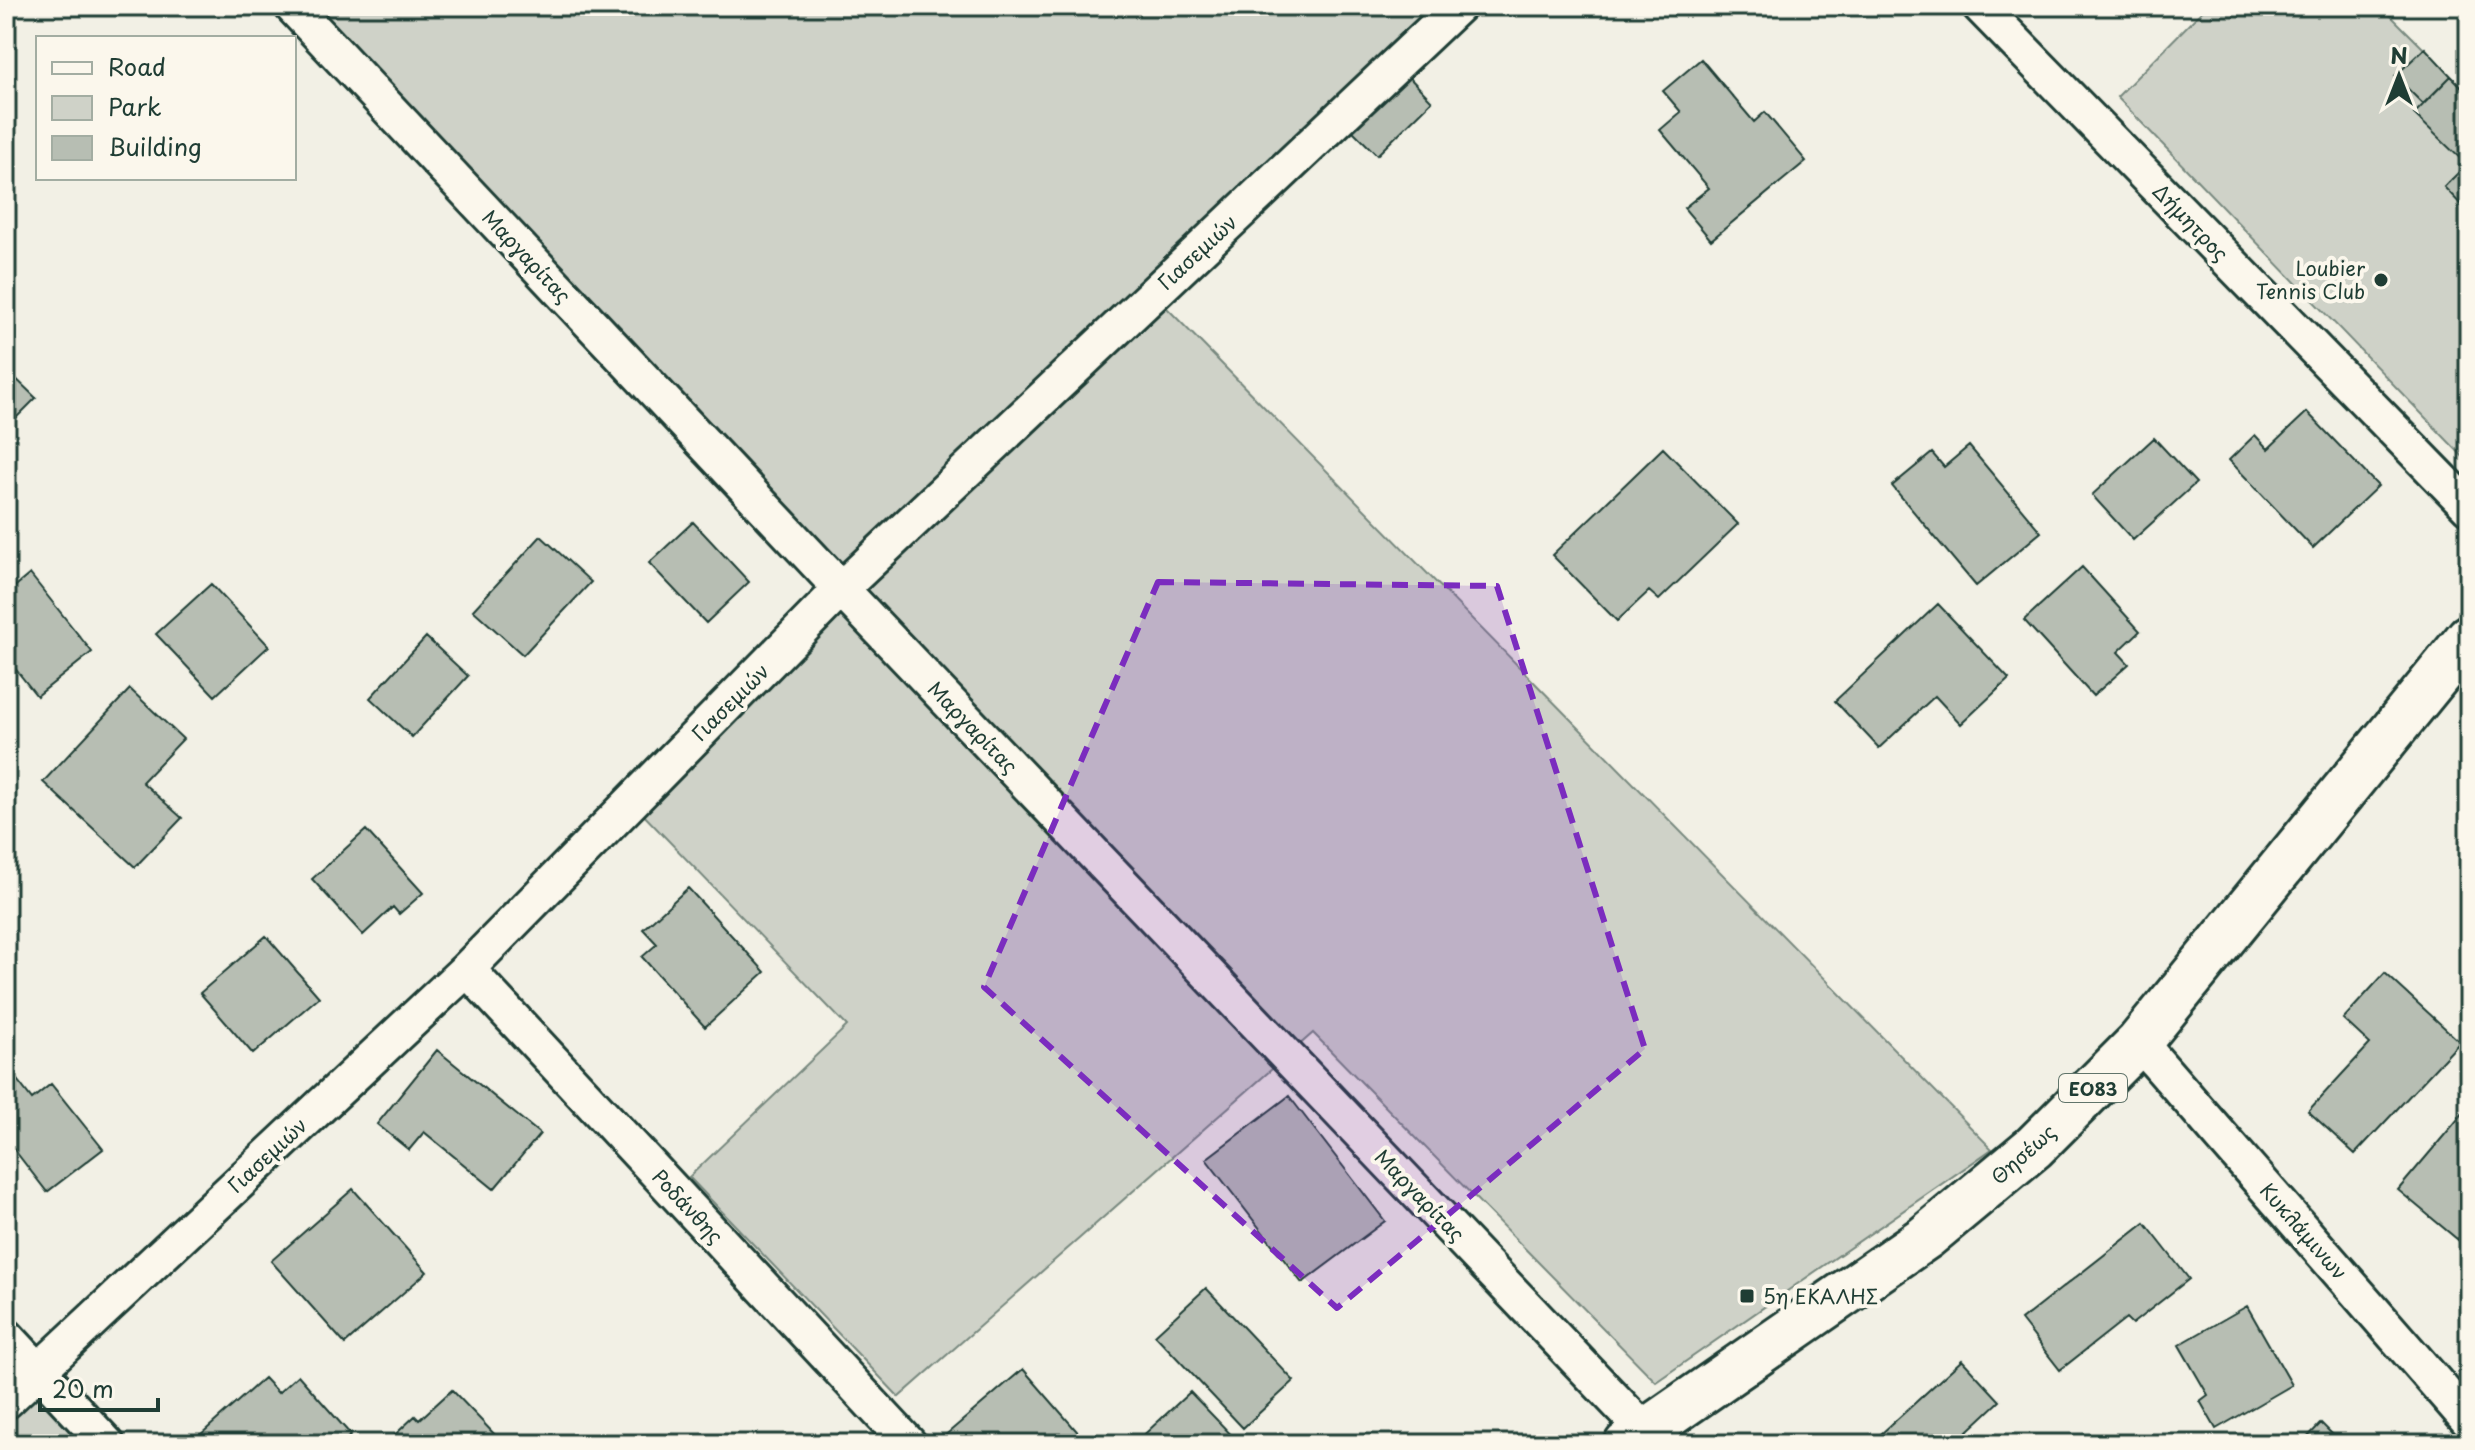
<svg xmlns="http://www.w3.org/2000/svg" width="2475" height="1450" viewBox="0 0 2475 1450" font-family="'Playpen Sans',sans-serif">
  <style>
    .green { fill: #cfd2c8; stroke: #77887e; stroke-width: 2 }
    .building { fill: #b7beb3; stroke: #1f3d34; stroke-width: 2 }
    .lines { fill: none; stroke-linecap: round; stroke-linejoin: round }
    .street-casing { stroke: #1f3d34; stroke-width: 40 }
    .primary-casing { stroke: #1f3d34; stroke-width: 50 }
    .street { stroke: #fbf7ec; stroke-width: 34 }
    .primary { stroke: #fbf7ec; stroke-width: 44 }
    .marked { fill: #7b2cbf; fill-opacity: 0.2; stroke: #7b2cbf; stroke-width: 6; stroke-dasharray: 16 10; stroke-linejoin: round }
    .poi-dot { fill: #1f3d34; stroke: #fbf7ec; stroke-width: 3 }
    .labels { text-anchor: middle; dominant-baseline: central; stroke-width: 8; stroke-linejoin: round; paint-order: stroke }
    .shield { fill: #fbf7ec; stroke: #61756b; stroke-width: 2 }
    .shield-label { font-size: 18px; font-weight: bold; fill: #1f3d34 }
    .street-label { font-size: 20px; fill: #1f3d34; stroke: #fbf7ec }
    .poi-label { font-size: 20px; fill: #1f3d34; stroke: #fbf7ec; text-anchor: end }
  </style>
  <rect width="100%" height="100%" fill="#f2f0e5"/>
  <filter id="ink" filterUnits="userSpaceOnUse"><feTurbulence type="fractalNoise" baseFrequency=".0125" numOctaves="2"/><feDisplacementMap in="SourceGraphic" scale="16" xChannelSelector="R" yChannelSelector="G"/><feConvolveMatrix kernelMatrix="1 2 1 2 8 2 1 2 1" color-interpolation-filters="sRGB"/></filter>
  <g filter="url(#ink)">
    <path class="green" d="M286 6H1437L838 589Z
      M2207 6H2381L2469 94V463L2117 97Z
      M1164 305 1992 1149 1656 1382 1313 1033 899 1397 689 1177 847 1026 637 808 839 608Z
      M6 1358 85 1444H6Z"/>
    <path class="building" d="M2425 48 2451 76 2423 104 2395 76Z
      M1701 59 1754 122 1765 112 1806 161 1711 240 1684 208 1709 188 1660 130 1681 112 1663 91Z
      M1403 71 1432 101 1377 155 1347 125Z
      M2451 76 2469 94V167L2414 114Z
      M2466 165 2469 167V213L2444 187Z
      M6 369 36 398 6 428Z
      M2307 412 2378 486 2313 548 2229 460 2255 435 2268 449Z
      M2154 438 2196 483 2133 540 2092 495Z
      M1969 446 2041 532 1976 586 1892 486 1932 453 1944 467Z
      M1663 448 1738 524 1659 600 1649 591 1617 621 1552 555Z
      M693 522 749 582 706 623 649 563Z
      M541 536 591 582 523 655 473 610Z
      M2082 567 2140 631 2118 652 2129 664 2093 696 2024 620Z
      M30 574 92 652 37 696 6 657V594Z
      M211 584 269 646 215 696 156 634Z
      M1938 604 2009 679 1961 724 1935 696 1879 748 1835 701Z
      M426 637 468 676 412 737 370 698Z
      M130 689 183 739 142 782 182 818 135 867 43 782Z
      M366 830 423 893 399 914 393 907 363 935 312 879Z
      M688 888 765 972 705 1027 642 957 657 944 643 929Z
      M266 936 319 997 253 1054 200 993Z
      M2385 973 2460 1042 2355 1154 2308 1111 2370 1044 2343 1019Z
      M437 1050 540 1134 494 1189 424 1132 409 1150 377 1124Z
      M11 1072 32 1099 51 1084 103 1149 47 1192 6 1139V1076Z
      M1289 1096 1385 1221 1302 1283 1206 1159Z
      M2469 1106V1249L2398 1190Z
      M353 1189 427 1272 345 1344 271 1261Z
      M2145 1223 2189 1279 2132 1324 2126 1318 2060 1370 2021 1320Z
      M1206 1288 1294 1381 1243 1428 1155 1335Z
      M2247 1306 2292 1385 2216 1429 2200 1401 2208 1395 2179 1345Z
      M1962 1360 2000 1401 1954 1444H1870Z
      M1023 1369 1088 1444H947L942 1438Z
      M298 1375 351 1435 341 1444H190L264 1378 278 1393Z
      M452 1390 498 1438 491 1444H385L415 1416 419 1420Z
      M1190 1392 1240 1444H1136L1135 1443Z
      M2321 1423 2342 1444H2301Z"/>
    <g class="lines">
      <defs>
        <path id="street" d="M292 6 841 589 1657 1444
          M1980 6 2469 507
          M467 969 909 1444
          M2139 1042 2469 1421
          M6 1336 107 1444
          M6 1401 467 969 841 589 1458 6"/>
        <path id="primary" d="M1627 1444 1926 1237 2034 1147 2139 1042 2469 637"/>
      </defs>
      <use href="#street" class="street-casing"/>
      <use href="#primary" class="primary-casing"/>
      <use href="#street" class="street"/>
      <use href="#primary" class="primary"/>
    </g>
  </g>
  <path class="marked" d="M1158 582 1497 586 1645 1049 1337 1308 984 987Z"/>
  <g class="poi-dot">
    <circle cx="2381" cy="280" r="8"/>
    <rect x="1739" y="1288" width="16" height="16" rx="4"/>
  </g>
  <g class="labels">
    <rect class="shield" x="2059" y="1074" width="68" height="28" rx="6"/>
    <g class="shield-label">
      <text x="2093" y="1088">ΕΟ83</text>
    </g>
    <g class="street-label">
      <text transform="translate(2191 222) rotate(46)">Δήμητρος</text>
      <text transform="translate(1197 252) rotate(-43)">Γιασεμιών</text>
      <text transform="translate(527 256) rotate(47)">Μαργαρίτας</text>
      <text transform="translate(730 702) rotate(-45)">Γιασεμιών</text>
      <text transform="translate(973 727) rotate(46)">Μαργαρίτας</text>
      <text transform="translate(2023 1154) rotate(-42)">Θησέως</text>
      <text transform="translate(267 1155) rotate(-43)">Γιασεμιών</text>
      <text transform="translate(1420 1195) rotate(46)">Μαργαρίτας</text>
      <text transform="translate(688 1206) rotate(47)">Ροδάνθης</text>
      <text transform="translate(2304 1231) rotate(49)">Κυκλάμινων</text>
    </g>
    <g class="poi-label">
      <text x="2365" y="268">Loubier<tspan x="2365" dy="23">Tennis Club</tspan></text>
      <text x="1763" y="1296" text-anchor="start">5η ΕΚΑΛΗΣ</text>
    </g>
  </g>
  <rect width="2475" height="1450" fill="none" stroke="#fbf7ec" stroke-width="32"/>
  <rect x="16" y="16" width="2443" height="1418" fill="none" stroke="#1f3d34" stroke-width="3" filter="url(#ink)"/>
  <rect x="36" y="36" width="260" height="144" fill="#fbf7ec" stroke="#a3ada2" stroke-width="2"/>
  <rect x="52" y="62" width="40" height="12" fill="#fbf7ec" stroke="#a3ada2" stroke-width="2"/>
  <text x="108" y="76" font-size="24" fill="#1f3d34">Road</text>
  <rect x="52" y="96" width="40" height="24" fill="#cfd2c8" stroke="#a3ada2" stroke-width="2"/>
  <text x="108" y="116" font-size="24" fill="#1f3d34">Park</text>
  <rect x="52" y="136" width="40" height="24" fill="#b7beb3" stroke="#a3ada2" stroke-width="2"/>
  <text x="108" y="156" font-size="24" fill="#1f3d34">Building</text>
  <g transform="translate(2399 76)" stroke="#fbf7ec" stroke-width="6" paint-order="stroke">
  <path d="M0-6L14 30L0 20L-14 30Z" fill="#1f3d34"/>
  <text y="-12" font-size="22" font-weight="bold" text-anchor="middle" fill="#1f3d34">N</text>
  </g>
  <path d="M40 1398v12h118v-12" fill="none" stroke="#1f3d34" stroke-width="4"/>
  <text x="52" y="1398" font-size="24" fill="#1f3d34" stroke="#fbf7ec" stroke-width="6" paint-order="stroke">20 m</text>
</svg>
